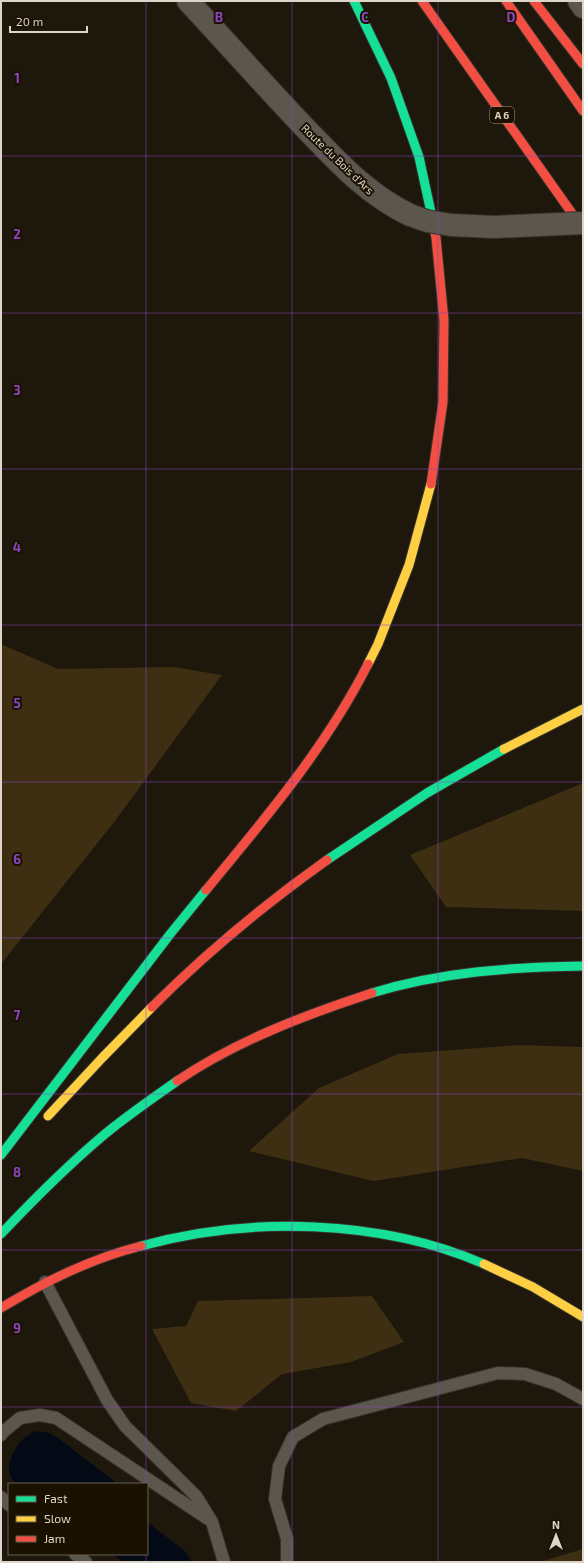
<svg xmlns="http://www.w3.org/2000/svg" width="584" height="1563" viewBox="0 0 584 1563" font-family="'Exo 2',sans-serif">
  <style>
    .green { fill: #3e2f12 }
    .water { fill: #030a16 }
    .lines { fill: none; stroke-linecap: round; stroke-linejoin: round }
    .lane-casing { stroke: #37322b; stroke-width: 14 }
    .street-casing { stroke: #37322b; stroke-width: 24 }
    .fast-casing { stroke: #37322b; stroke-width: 11 }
    .slow-casing { stroke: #37322b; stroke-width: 11 }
    .jam-casing { stroke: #37322b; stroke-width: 11 }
    .lane { stroke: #5c574d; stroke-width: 12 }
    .street { stroke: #5c574d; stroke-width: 22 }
    .fast { stroke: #16e098; stroke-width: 9 }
    .slow { stroke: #ffcf43; stroke-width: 9 }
    .jam { stroke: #f24e42; stroke-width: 9 }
    .street-bridge-casing { stroke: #37322b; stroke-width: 24; stroke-linecap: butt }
    .street-bridge { stroke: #5c574d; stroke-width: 22 }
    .grid { fill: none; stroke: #8a46c0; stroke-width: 1; stroke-opacity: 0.55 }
    .labels { text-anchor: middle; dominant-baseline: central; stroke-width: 4; stroke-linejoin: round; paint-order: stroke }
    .shield { fill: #1b1100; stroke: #a39b8c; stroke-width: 1 }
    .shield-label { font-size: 10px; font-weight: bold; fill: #ddd6c8 }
    .street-label { font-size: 11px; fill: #ddd6c8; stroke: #1b1100 }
    .grid-label { font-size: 13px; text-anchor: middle; font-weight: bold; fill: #8a46c0; stroke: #1b1100; stroke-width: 4; stroke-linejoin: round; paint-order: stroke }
  </style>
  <rect width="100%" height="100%" fill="#1d170c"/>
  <path class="green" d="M1 644 58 669 173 667 222 675 115 821 1 964Z
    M583 783V911L446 907 410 855Z
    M520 1045 583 1047V1171L522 1158 373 1181 249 1151 319 1088 398 1054Z
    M372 1296 404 1342 351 1362 282 1374 236 1411 191 1403 152 1329 186 1326 198 1301Z
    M583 1549V1562H540Z"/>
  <path class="water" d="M35 1431 49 1433 58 1438 118 1484H17C1 1473 12 1451 22 1440 26 1436 31 1434 35 1431Z
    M147 1522 186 1552 189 1557 191 1562H123L112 1554H147Z"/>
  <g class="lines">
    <defs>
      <path id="lane" d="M45 1282 107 1400 125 1426 196 1496 212 1522 224 1562
        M1 1435 3 1432 20 1418 40 1415 56 1418 208 1519
        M1 1497 9 1505
        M75 1554 86 1562
        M287 1562V1539L275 1499 279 1466 293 1437 323 1419 498 1373 525 1374 556 1384 583 1399"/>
      <path id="street" d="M188 1C228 44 267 88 308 131 340 164 368 195 410 215
        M579 1 583 7
        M451 225 494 227"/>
      <path id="fast" d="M354 1 391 78 419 157 432 217
        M327 860 427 793 504 749
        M372 993C440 972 512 967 583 966
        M1 1155 171 933 206 890
        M1 1234C34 1199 68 1165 105 1134 128 1115 153 1098 177 1081
        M141 1246C248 1216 381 1219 484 1264"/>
      <path id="slow" d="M368 664 378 644 409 565 431 484
        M504 749 583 709
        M48 1116 103 1057 152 1007
        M484 1264 533 1287 583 1317"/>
      <path id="jam" d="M422 1 583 229
        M506 1 583 111
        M534 1 583 64
        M431 484 443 402 444 320 436 238 432 217
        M206 890C265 819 326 747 368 664
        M152 1007C206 953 265 904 327 860
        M177 1081C236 1041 305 1015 372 993
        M1 1308C46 1281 90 1259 141 1246"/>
    </defs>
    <use href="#lane" class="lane-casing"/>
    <use href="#street" class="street-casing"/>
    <use href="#fast" class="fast-casing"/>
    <use href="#slow" class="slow-casing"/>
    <use href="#jam" class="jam-casing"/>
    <use href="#lane" class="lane"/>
    <use href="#street" class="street"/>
    <use href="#fast" class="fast"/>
    <use href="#slow" class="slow"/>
    <use href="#jam" class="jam"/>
    <defs>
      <path id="street-bridge" d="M410 215 427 221 451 225
        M494 227 583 223"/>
    </defs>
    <use href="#street-bridge" class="street-bridge-casing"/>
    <use href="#street-bridge" class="street-bridge"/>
  </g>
  <path class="grid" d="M146 1V1484M292 1V1562M438 1V1562M1 156H583M1 313H583M1 469H583M1 625H583M1 782H583M1 938H583M1 1094H583M1 1250H583M1 1407H583M146 1554V1562"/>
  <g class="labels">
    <rect class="shield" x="490" y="107" width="24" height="16" rx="3"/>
    <g class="shield-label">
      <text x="502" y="115">A 6</text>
    </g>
    <g class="street-label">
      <text transform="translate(338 159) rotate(44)">Route du Bois d'Ars</text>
    </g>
  </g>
  <g class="grid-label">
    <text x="219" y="22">B</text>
    <text x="365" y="22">C</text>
    <text x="511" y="22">D</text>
    <text x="17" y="83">1</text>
    <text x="17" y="239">2</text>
    <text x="17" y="395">3</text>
    <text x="17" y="552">4</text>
    <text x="17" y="708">5</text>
    <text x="17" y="864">6</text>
    <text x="17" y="1020">7</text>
    <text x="17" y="1177">8</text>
    <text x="17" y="1333">9</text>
  </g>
  <rect width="584" height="1563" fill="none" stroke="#ddd6c8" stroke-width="4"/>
  <rect x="8" y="1483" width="140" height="72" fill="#1b1100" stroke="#696050"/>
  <rect x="16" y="1496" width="20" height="6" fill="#16e098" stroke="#696050"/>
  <text x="44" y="1503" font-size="12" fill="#ddd6c8">Fast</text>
  <rect x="16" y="1516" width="20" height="6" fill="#ffcf43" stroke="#696050"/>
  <text x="44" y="1523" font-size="12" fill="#ddd6c8">Slow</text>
  <rect x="16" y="1536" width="20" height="6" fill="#f24e42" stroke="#696050"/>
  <text x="44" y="1543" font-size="12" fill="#ddd6c8">Jam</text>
  <g transform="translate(556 1535)" stroke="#1b1100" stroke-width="3" paint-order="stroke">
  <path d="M0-3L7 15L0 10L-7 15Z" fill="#ddd6c8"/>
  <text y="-6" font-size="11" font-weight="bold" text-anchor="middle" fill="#ddd6c8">N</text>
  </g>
  <path d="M10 26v6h77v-6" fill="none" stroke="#ddd6c8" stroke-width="2"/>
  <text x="16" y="26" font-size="12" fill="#ddd6c8" stroke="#1b1100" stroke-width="3" paint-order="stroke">20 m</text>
</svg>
